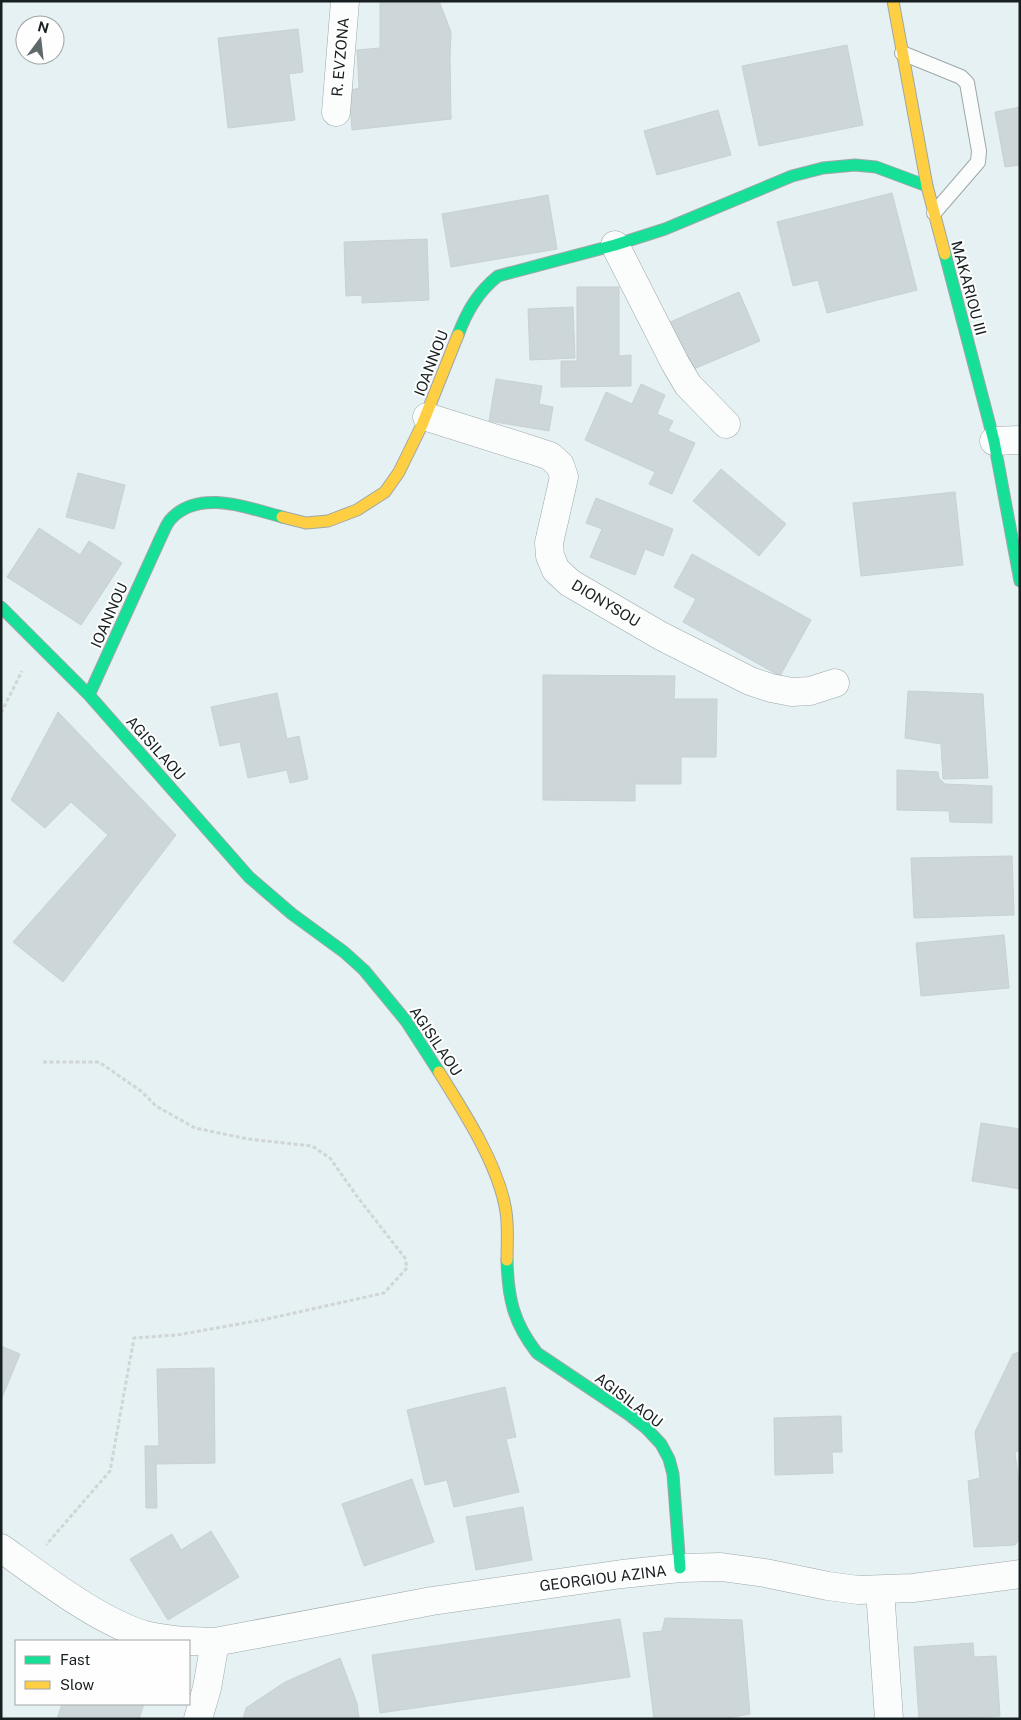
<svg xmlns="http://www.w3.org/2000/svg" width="1021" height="1720" viewBox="0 0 1021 1720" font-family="'Public Sans',sans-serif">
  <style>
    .building { fill: #cdd6d8; stroke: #c8d1d3 }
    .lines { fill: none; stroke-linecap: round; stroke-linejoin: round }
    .lane-casing { stroke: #9ea7a8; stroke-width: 16 }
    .street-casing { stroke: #9ea7a8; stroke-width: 29 }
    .fast-casing { stroke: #9ea7a8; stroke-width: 13 }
    .slow-casing { stroke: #9ea7a8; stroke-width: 13 }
    .path { stroke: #d1d5d6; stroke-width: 3; stroke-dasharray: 4 2.5; stroke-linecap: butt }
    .lane { stroke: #fbfdfd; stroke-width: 14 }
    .street { stroke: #fbfdfd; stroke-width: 28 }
    .fast { stroke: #16e098; stroke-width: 11 }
    .slow { stroke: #ffcf43; stroke-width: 11 }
    .labels { text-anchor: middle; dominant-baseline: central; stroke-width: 4; stroke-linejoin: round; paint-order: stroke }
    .street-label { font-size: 15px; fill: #171f20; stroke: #fefefe }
  </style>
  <rect width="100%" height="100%" fill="#e5f1f2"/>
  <path class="building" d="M384 1H439L451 32 450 58 451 119 352 130 349 91 359 88 357 50 380 48V3Z
    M298 29 303 72 289 74 295 120 228 128 218 38Z
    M847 45 863 125 759 146 742 66Z
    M1020 107V165L1005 167 995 112Z
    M718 110 731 155 657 175 644 131Z
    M892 193 917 290 827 313 818 280 793 286 777 222Z
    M548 195 557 249 451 267 442 214Z
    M427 239 429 300 362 303V295L346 296 344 242Z
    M577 287H619V356L631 355V386L561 387V361H577Z
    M739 292 760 341 689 371 668 323Z
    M573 307 575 358 530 360 528 309Z
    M496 379 542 386 539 404 553 407 549 431 489 421Z
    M641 384 665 395 657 414 673 421 668 431 695 443 672 494 649 484 655 472 585 440 606 392 632 404Z
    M721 469 786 524 759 556 693 501Z
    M78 473 125 485 114 529 66 517Z
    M955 492 963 565 861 576 853 503Z
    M596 498 673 529 663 556 645 549 635 575 590 557 602 529 586 523Z
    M39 528 80 555 89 541 122 563 81 625 7 577Z
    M692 554 811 620 780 676 683 622 696 599 674 587Z
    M543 675 675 676 674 699H717L716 757H681V784H635V801L543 800Z
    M908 691 983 694 988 778 943 779 941 744 905 738Z
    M277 693 287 739 299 736 308 779 290 783 287 770 248 778 240 742 220 746 211 707Z
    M58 712 176 835 63 982 13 942 108 835 71 802 45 828 11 800Z
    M897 770 938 772 939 778 945 784 992 786V823L950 822 949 811 897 810Z
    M1012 856 1014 915 914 918 911 858Z
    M1004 935 1009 988 921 996 916 943Z
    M981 1123 1020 1129V1189L972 1181Z
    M1 1346 20 1354 1 1400Z
    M1020 1352V1451L1015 1452 1020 1492V1539L1015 1545 974 1547 968 1481 980 1478 975 1432 1013 1354Z
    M214 1368 215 1463 156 1464 157 1508H146L145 1446H159L157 1369Z
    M505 1387 516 1437 506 1439 519 1492 454 1507 447 1480 425 1485 407 1410Z
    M841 1416 842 1452H832L833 1473 775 1475 774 1418Z
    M412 1479 434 1542 364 1566 342 1504Z
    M523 1507 532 1560 476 1570 466 1517Z
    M211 1531 239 1577 168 1620 130 1559 172 1534 181 1550Z
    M665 1618 742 1620 750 1714 722 1719H654L643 1633 662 1631Z
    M620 1619 630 1677 380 1713 372 1655Z
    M973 1643 974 1657 996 1656 1000 1716 954 1719H919L914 1647Z
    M340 1658 357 1703 359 1719H243L246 1708 285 1682Z
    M62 1704H144L139 1719H57Z"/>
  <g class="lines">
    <defs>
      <path id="lane" d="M902 53 961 77 967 83 979 151 978 162 934 213"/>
      <path id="street" d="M336 112 345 1
        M615 245 675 363 688 385 726 424
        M427 417 535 451 550 456 560 465 564 477 549 543 550 556 556 570 570 583 661 636 750 681 771 688 792 692 810 691 835 683
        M994 441 1020 440
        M1 1548C40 1576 103 1625 149 1636 160 1638 172 1640 183 1641
        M880 1590 889 1719
        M189 1641 215 1642 432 1601 622 1574 680 1568 721 1567 765 1573 828 1586 858 1590 913 1588 1020 1574
        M198 1719 207 1688 215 1642"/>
      <path id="fast" d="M945 254 994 441 1020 581
        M458 335C467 311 478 292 498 276L615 245 665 229 792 176 823 168 855 165 876 167 927 186
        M1 607 89 695 249 877 292 914 344 952 364 970 406 1021 439 1072
        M89 695 161 537C164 531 166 525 170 520 198 488 249 508 282 517
        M507 1260C508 1298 513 1322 537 1353L628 1414 646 1428 661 1444 669 1459 673 1474 680 1568"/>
      <path id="slow" d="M893 1 927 186 945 254
        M282 517 306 523 328 521 357 510 385 492 399 472 422 425 458 335
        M439 1072C464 1112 496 1161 505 1206 509 1224 507 1242 507 1260"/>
    </defs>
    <use href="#lane" class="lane-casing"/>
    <use href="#street" class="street-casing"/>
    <use href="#fast" class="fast-casing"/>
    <use href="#slow" class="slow-casing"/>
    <path class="path" d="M1 713 22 671
      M43 1062H99L141 1091 156 1106 195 1128 248 1139 312 1146 330 1158 356 1195 405 1258 407 1268 384 1293 267 1319 177 1335 134 1338 110 1471 46 1545"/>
    <use href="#lane" class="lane"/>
    <use href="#street" class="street"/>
    <use href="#fast" class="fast"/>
    <use href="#slow" class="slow"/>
  </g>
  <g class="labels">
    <g class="street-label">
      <text transform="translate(340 57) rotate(-85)">R. EVZONA</text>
      <text transform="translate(969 288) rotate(75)">MAKARIOU III</text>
      <text transform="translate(431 363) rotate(-69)">IOANNOU</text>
      <text transform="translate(606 603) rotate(31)">DIONYSOU</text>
      <text transform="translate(109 615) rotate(-66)">IOANNOU</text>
      <text transform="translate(156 748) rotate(48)">AGISILAOU</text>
      <text transform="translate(436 1041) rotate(56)">AGISILAOU</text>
      <text transform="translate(629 1400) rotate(37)">AGISILAOU</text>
      <text transform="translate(603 1578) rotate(-7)">GEORGIOU AZINA</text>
    </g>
  </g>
  <rect width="1021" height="1720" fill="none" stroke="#171f20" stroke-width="5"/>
  <rect x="15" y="1640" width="175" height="65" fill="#fefefe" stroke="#a2a5a5"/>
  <rect x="25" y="1656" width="25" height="8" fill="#16e098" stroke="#a2a5a5"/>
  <text x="60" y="1665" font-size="15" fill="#171f20">Fast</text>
  <rect x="25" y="1681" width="25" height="8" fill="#ffcf43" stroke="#a2a5a5"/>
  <text x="60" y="1690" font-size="15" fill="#171f20">Slow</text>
  <g transform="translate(40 40) rotate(15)"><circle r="24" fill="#fefefe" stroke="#a2a5a5"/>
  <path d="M0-4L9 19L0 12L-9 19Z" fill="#5f686a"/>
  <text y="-8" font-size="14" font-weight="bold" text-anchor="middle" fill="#171f20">N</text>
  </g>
</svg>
